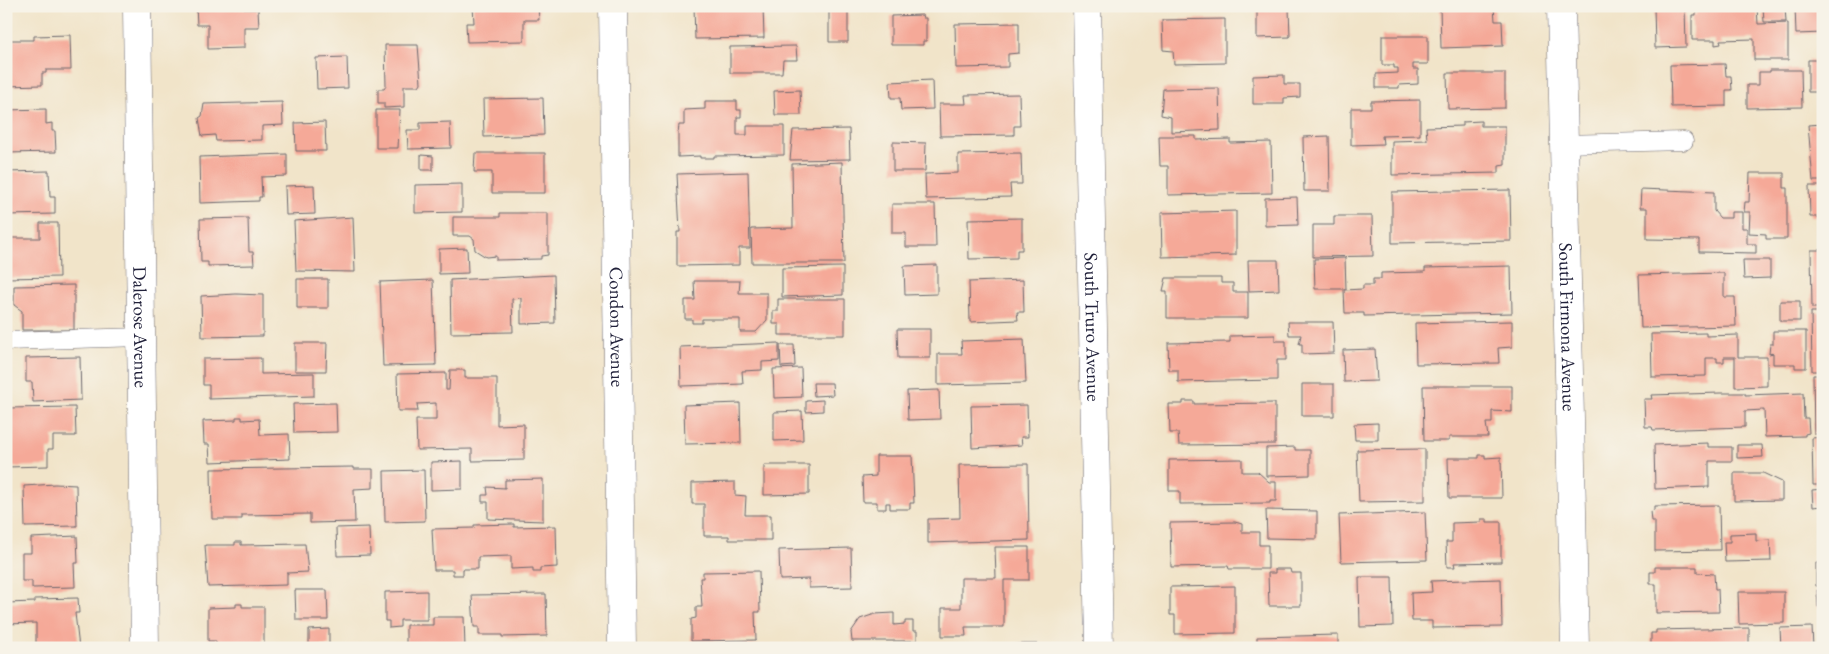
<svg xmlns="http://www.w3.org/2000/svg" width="1829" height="654" viewBox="0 0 1829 654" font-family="'EB Garamond',serif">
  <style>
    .building { fill: #f5a998 }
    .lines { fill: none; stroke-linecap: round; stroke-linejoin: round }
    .lane-casing { stroke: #6a666d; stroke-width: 19 }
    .street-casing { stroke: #6a666d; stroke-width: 29 }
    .lane { stroke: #fff; stroke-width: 18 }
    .street { stroke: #fff; stroke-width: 28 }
    .labels { text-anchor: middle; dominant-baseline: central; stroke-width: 4; stroke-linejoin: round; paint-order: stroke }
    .street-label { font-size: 19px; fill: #22223b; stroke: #f7f3e8 }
  </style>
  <rect width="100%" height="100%" fill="#f7f3e8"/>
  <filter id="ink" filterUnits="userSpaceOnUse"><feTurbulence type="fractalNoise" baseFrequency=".02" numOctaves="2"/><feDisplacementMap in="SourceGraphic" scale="10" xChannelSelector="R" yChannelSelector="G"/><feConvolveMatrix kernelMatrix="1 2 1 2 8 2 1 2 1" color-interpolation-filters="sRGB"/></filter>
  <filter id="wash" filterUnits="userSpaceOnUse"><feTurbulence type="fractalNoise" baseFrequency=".0096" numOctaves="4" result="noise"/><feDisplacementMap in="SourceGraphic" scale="20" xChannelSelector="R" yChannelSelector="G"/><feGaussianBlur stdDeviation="1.12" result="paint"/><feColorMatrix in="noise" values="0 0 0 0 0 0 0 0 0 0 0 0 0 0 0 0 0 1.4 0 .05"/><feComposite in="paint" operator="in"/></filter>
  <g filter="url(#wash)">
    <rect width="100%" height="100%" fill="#f1e4c9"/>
    <g id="blocks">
      <path class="building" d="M196 6H244V9H258L259 27H244V48L208 49V25H197Z
        M473 6H538L539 20H524V41L467 42 466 23H474Z
        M694 6H763L764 38 695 39Z
        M829 6H848V42H829Z
        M936 6H1013V8L936 9Z
        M1440 6H1494L1495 21H1502L1503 46 1441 48Z
        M1654 6H1685L1686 47 1655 48Z
        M1696 6H1757L1758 24 1788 23V60H1754V39L1720 40 1721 44 1715 45V40H1692V15H1696Z
        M1763 6H1785L1786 22H1764Z
        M1795 6H1823V33L1796 34Z
        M1289 8 1290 37 1257 38V9Z
        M922 15 923 18H926V41H923V45H891V16Z
        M1225 19V63L1174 64 1173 51 1163 50 1162 20Z
        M1019 23V53L1008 54V67L956 68 955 24Z
        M70 35 71 70H46V73H42V85L6 86V40H34V36Z
        M1382 36H1428V64H1413V69H1418V84L1399 85V88H1376V74L1398 73V68H1394V65H1382Z
        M385 45H418L421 83 419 86H404V107L384 108V103H378V89H384L386 86Z
        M796 46 797 60H783L782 73H730V47Z
        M347 57 348 88 317 89 316 58Z
        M1808 60H1823V92H1808Z
        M1725 64 1726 76H1731L1732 90H1726V106L1671 107 1670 65Z
        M1770 70H1801L1802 107 1747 108V85H1759V72H1770Z
        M1447 73H1505V108L1448 109Z
        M1284 75V84H1300V97L1284 98V104H1253V76Z
        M932 80 933 109 901 110 900 98H891L890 82Z
        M1219 88 1220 130 1171 132V117L1161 115 1163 89Z
        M800 90 801 115H775L774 91Z
        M1019 94 1020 126H1014V135L940 136 939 104H966L965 95Z
        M543 98 544 135 484 137 483 99Z
        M1420 100V135L1382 136 1383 144 1351 145V108H1371V101Z
        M705 101H737V110H741V117H737V135H747V126H784V155L714 156V158H700V156L678 157V133L679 125H684V110L705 109Z
        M282 102 283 125 262 126V140L216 141 215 135 202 136 199 118 202 116 204 104Z
        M46 109V124L52 123V131H55L56 152 6 153V110Z
        M376 110H400L398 148H376Z
        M1481 121V126H1505V165L1499 166V173L1392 175V141L1427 140 1426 127 1463 126V122Z
        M325 122 326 151H296L295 123Z
        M450 122 451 148 408 149 407 130H420V123Z
        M1823 124V181H1813L1808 125Z
        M849 129 850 159 790 160 793 130Z
        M1159 136H1196V140L1230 139V143L1271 142 1272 193 1168 195V166H1160Z
        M1329 136 1330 191H1304L1303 137Z
        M893 142 926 143 925 171H893Z
        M475 153H545V193H492V172H474Z
        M1021 153 1022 184H1010L1011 197 926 199 925 174 958 173V154Z
        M287 154V176L261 177 262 197H259V201L200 203 199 157Z
        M421 155 433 156V170H421Z
        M842 162 844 263H752L751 229 793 228 792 164Z
        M49 171 50 197H55V214L6 215V172Z
        M748 172 750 248H739V265L677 266V232H680L677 174Z
        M1750 173H1784V188H1787V239H1766V234L1749 233 1750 212H1744L1745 202H1749Z
        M462 184V212L415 213V185Z
        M314 185 315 214 286 215 285 186Z
        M1809 186H1823V217H1810Z
        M1641 189 1714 192V211L1720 218H1731V212H1742V228H1747V244H1756V253L1699 252V240L1647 239V208H1640Z
        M1510 190 1511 241 1392 243V192Z
        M1297 197 1298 225 1265 226V198Z
        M892 204H935L936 247H906V233H892Z
        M1236 211V255L1162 257 1161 213Z
        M500 213H548V255L541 256V259L496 260V256L486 257 475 250 474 239 470 236H453V217H500Z
        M1334 216H1372L1373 256 1313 257V225H1334Z
        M353 217 355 272 296 271 294 221Z
        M248 218 249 252H253L254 265 208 266V262H201L200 219Z
        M1022 218V250H1017V258L969 259 968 219Z
        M40 223H58L59 277 6 278V238H40Z
        M467 248 468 273 439 274V249Z
        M1811 250H1823V308H1812Z
        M1345 258 1346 289H1315L1314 259Z
        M1248 260H1278L1279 290 1249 291Z
        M1743 260H1770V278L1744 279Z
        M937 265V294L905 295 904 266Z
        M1511 266 1512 313 1364 316V313H1345L1344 290 1363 289V285H1373V279H1381V273L1425 272V268Z
        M843 267V295L782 297V268Z
        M1724 273V297H1735L1736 326 1641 328 1639 275Z
        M554 275 555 323 521 324V298L512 299 513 332 451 333 450 280Z
        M1166 278H1221V283H1233V292H1248V318H1167V291H1163Z
        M297 279H328V308H297Z
        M433 280 436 365 383 366 380 282Z
        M1023 280 1024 312H1017L1018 320 970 322 969 282Z
        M694 281H740L739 293H767V320L756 332H740V319H702V323H692V319H685V300H695Z
        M74 285V330H22V311L14 305V286Z
        M236 294 263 295V336L202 337 201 296Z
        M778 299H845V335H779V324H773V311H778Z
        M1780 301H1800V321H1780Z
        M1811 312H1823V371H1812Z
        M1512 321V347L1498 348 1499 363 1416 364 1415 323Z
        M1288 322H1333L1334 353 1302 354V344H1299L1301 335H1289Z
        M897 329H930V358H898Z
        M1773 331H1806V368H1795V364H1773V353L1769 354 1770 344H1773Z
        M1706 333V336L1738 335V357H1767V386L1735 387V357H1724V362H1717V358H1706V376L1652 377 1651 334Z
        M1275 335V341H1286V360H1277V380L1178 382V370H1169L1168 343 1230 342V336Z
        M1024 339 1026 383 938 385V354H962L961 341Z
        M295 343H327L326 371H295Z
        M779 343V361L762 362V370L742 371 743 384 681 386 680 347Z
        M780 345H794L795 366 781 367Z
        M1375 349 1377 381 1344 382 1343 350Z
        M80 357 81 400 33 402 32 382H26V358Z
        M261 358V374L314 373V396L209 399V385H203V359Z
        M801 368 802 397 774 398 773 369Z
        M450 370H465V378H497V425L524 424V460L472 461V449L417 450 416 420H436V403L417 404 418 411H398L397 374 446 373V390H449Z
        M1813 375H1823V434H1814Z
        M813 383H832L833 395 814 396Z
        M1302 384H1334V416H1302Z
        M1423 386H1512V412L1492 411V423H1486L1488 437H1449V441H1424Z
        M939 390 940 419 908 420 907 391Z
        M1720 393H1745V395L1803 393 1804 418H1808L1809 433 1805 434V436L1765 437 1764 410 1745 411V427L1653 430 1652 427H1645L1644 399H1652L1651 395Z
        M823 400V411L806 412V401Z
        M1183 401H1194V404L1275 403V444L1179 445 1178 433H1170L1169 404H1183Z
        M336 403 337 432 294 433 293 404Z
        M740 403 741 443 685 444 684 405Z
        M1027 405 1028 437H1021L1022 445 972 448 971 406Z
        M75 407 76 436H53V449H48V466L6 467V408Z
        M802 411 803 440 774 441V412Z
        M236 417H242V420L259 419 260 435 289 434 290 459 210 462 209 444H204L203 421 236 420Z
        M1378 423V440H1355L1354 424Z
        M1823 437V485H1813L1812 438Z
        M1708 443V447H1732V461H1709V487L1655 489 1654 445Z
        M1737 445H1762L1763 457 1737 458Z
        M1295 447V450H1310V475L1266 476V448Z
        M1425 449V501L1359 502 1357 450Z
        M1479 455H1485V458L1501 457 1502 498H1449L1448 458H1479Z
        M876 456H912L914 503H910V509H890V503H886V509H877V502H863L862 477 876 476Z
        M1242 459V472H1258L1269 482H1276V501H1270V503L1180 504V491H1169V460Z
        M462 461V489L431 490V462Z
        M1028 464 1029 540 928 543V519L960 518 959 465Z
        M764 465H809V494L764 495Z
        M354 467V469H373V488L354 489 355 522 310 523V514L242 515V519H212L211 469Z
        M424 470 425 521 385 522 384 471Z
        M1734 473H1763L1782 482V500L1734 501Z
        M543 479V521L488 519V502H482V495H488L487 487 505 488V480Z
        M735 482V495L746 496 745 515H771V540H729V536H704V504H692V483Z
        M55 484 76 485 77 526 25 527 24 486Z
        M1823 489V506L1813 507 1812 490Z
        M1719 505 1720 550 1655 551V521H1651L1650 511 1654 510V506Z
        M1266 510 1317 511V539L1267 538Z
        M1425 512 1427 560 1341 562 1339 515Z
        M1481 519H1487V522H1501V562L1454 563 1455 567H1447L1446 542H1452V523L1481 522Z
        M1235 522 1242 524V532H1259V545H1268V569H1229L1228 566 1171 567 1170 523Z
        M514 524V527L556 526 557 567 540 568V572H533V568L511 569V556L478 557V569H463V575H453V570H434L432 529 474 528V525Z
        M369 527 370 555 337 556 336 528Z
        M1756 533V541L1770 540 1771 561 1725 562 1724 542H1730V534Z
        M77 536 78 563H74L75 587 32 588V581H22V553H31V538Z
        M235 542H241V545L305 544 308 572 287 573V585L208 587 205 545H235Z
        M995 547H1029V580H1004V627H965L966 636H942V608H961V578H996Z
        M851 548 852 587 809 588V579L780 580 779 550Z
        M1816 563H1823V586H1816Z
        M1655 567H1697V573L1714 574 1715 589H1718L1719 612 1656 613V584H1650V572H1655Z
        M1275 569H1290L1291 573H1301V606H1269L1268 573H1275Z
        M759 571 760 612H755L756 640 691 641V619L696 618V607H702L700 578H703V572Z
        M1359 577H1392L1393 626 1360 627Z
        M1501 579 1502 627 1432 628V621H1412L1411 593 1432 592 1431 581Z
        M1235 586V633L1175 634V615H1170V587Z
        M295 590H327L328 620H296Z
        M1817 590H1823V607H1818Z
        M427 591V620H400V627L389 628V621H385V592Z
        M1738 592H1784V623L1739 624Z
        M546 594 547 636 502 637V635H479V627H474L472 595Z
        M78 598 79 613H75L79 648H36V623L6 624V603L35 602V599Z
        M236 604H242V607H264V648H216V641H208V608L236 607Z
        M894 613V625L905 624V621H913V631H917V641H852L851 632 860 619 875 614Z
        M433 617H464L465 648 406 646V625H433Z
        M1812 627 1813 648H1781L1780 628Z
        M1749 628V648H1651V633H1656V630Z
        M329 629V646H309V630Z
        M1338 635V648H1257V637Z
        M1024 644H1037V648H984L983 646Z
        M785 645V648H724V646Z"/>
    </g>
  </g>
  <g filter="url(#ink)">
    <use href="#blocks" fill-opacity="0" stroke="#6a666d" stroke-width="1"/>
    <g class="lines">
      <defs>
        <path id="lane" d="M1563 144 1684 141
          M6 341 142 337"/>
        <g id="street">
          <path id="s1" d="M137 6 145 648"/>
          <path id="s2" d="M613 6 622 648"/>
          <path id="s3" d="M1087 6 1099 648"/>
          <path id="s4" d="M1561 6 1575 648"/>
        </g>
      </defs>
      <use href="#lane" class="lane-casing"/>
      <use href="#street" class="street-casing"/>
      <use href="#lane" class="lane"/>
      <use href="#street" class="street"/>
    </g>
  </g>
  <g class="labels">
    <g class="street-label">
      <text stroke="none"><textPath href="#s1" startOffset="321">Dalerose Avenue</textPath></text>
      <text stroke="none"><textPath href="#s2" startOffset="321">Condon Avenue</textPath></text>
      <text stroke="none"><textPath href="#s3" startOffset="321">South Truro Avenue</textPath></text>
      <text stroke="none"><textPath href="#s4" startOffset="321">South Firmona Avenue</textPath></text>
    </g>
  </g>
  <rect width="1829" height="654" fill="none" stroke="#f7f3e8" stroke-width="25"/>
</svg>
